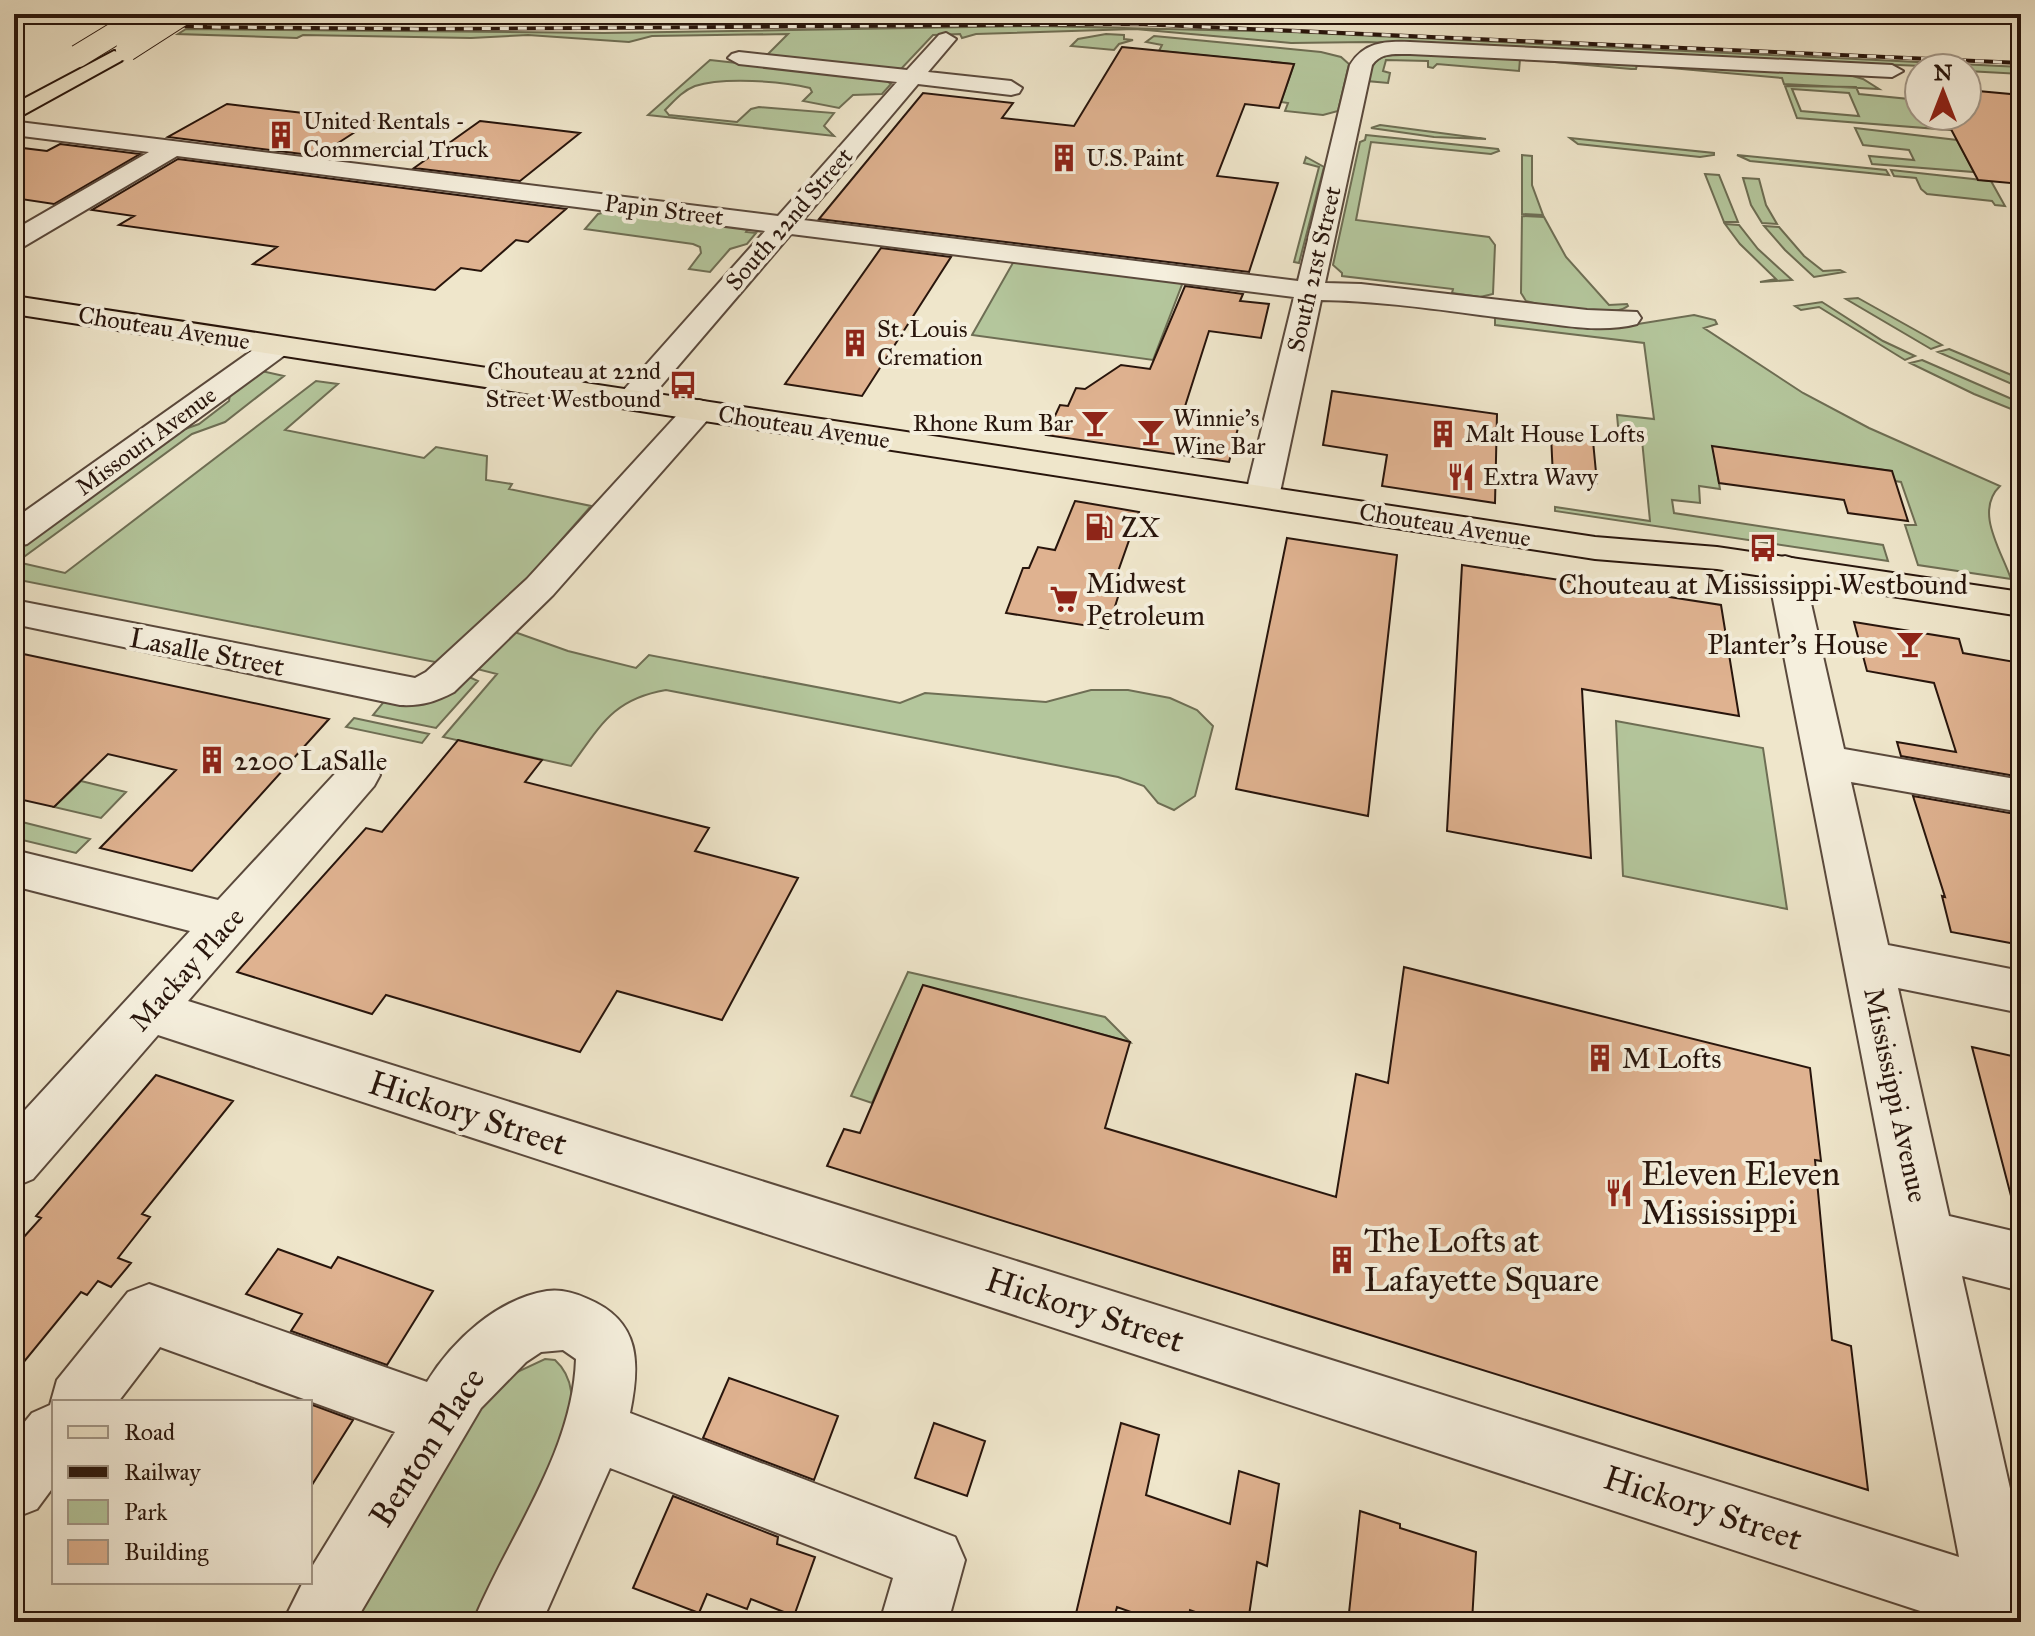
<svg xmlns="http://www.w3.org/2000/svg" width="2035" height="1636" viewBox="0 0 2035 1636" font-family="'IM FELL Great Primer',serif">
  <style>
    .green { fill: #b4c69c; stroke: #6e6e54; stroke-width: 2; fill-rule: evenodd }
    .building { fill: #dfb290; stroke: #28150c; stroke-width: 2 }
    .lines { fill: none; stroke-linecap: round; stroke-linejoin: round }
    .minor-casing { stroke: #5a493c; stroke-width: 4 }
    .major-casing { stroke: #28150c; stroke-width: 4 }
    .minor { fill: #f5efdd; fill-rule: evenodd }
    .major { fill: #efe6cb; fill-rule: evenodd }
    .rail-casing { stroke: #28150c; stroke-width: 4 }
    .rail { stroke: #f5efdd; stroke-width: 3; stroke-dasharray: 9; stroke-linecap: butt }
    .major-bridge-casing { stroke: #28150c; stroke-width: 24; stroke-linecap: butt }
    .major-bridge { stroke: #efe6cb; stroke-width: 22 }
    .labels { text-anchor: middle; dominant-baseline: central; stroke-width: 8; stroke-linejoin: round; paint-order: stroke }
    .far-poi-label { font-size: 24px; fill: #28150c; stroke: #f5efdd; text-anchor: start }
    .far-street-label { font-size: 24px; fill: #28150c; stroke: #f5efdd }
    .poi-label { font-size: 28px; fill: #28150c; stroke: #f5efdd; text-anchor: start }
    .street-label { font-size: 28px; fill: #28150c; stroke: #f5efdd }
    .near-street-label { font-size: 34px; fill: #28150c; stroke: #f5efdd }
    .near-poi-label { font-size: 34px; fill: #28150c; stroke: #f5efdd; text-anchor: start }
  </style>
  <rect width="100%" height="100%" fill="#efe6cb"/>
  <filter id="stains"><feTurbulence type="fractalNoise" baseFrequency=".0025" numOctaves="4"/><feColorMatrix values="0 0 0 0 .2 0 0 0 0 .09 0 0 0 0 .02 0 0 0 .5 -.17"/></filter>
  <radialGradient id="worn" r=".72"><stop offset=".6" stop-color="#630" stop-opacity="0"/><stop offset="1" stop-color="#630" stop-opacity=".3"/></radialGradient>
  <path class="green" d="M1038 26 1291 32 2021 67V74L1967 71V68L1368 42 1291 43 1135 29 976 34 962 38 960 34 933 35 901 69 766 56 788 34 652 36 629 42 528 35 471 38 303 35 297 38 178 34 186 29 604 33Z
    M1106 34 1124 35V39L1133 40 1119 44 1114 50 1071 46 1078 39Z
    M1154 36 1321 52 1341 57 1349 64 1338 111 1323 115 1285 111 1288 103 1281 102 1294 64 1159 51 1162 45 1146 42Z
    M1396 52 1846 74 1863 79 1879 89 1784 84 1782 78 1637 65 1636 69H1631L1520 59 1519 71 1437 64 1433 68 1428 67V61L1386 60 1383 71 1390 73 1388 83 1367 81C1372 61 1377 58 1396 52Z
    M710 60 884 79 891 84 882 94 853 95 839 108 803 101 812 92 810 88C782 81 723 77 695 86 682 91 674 101 665 110L669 115 737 122 751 109 759 107 834 113 824 126 834 136 648 115Z
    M1785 86 1856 87 1859 94 1919 100V116H1943L1951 130 1797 118ZM1792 89 1849 93 1859 116 1801 111Z
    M1380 125 1486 139 1434 137 1371 128Z
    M1855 128 1957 140 1974 172 1872 164 1869 156 1914 160 1909 150 1863 145Z
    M1366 135 1498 149 1499 151 1491 154 1371 142 1356 220 1489 237 1495 245 1493 294 1480 297 1452 293 1453 289 1342 276V273L1333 265 1360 142 1365 140Z
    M1570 138 1714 153V155L1700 157 1578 144Z
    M1522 155 1532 156V185L1543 215 1522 214Z
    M1737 155 1886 170 1889 175 1750 161Z
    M1306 157 1324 167 1299 263 1294 262 1319 167 1304 163Z
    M1891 170 1991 181 2005 206 1995 205 1992 201 1927 194 1921 189 1916 178 1894 176Z
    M1705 174 1719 175 1738 222H1724Z
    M1743 178 1759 179 1766 205 1777 224 1762 223 1751 205Z
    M613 210 749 227 746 232 756 233 747 244 730 249 710 272 689 269 701 253 700 247 693 244 585 229 598 214Z
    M1522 216 1544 217 1566 257 1609 305 1627 304 1628 306C1611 319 1547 307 1526 301L1521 293Z
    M1725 224 1739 225 1758 249 1792 280 1760 282 1776 279 1740 244Z
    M1764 226 1779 227 1804 256 1823 271 1840 270 1844 272 1814 277 1785 250Z
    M1014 261 1183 282 1153 360 972 335Z
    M1858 298 1942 345 1931 349 1846 299Z
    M1822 302 1883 341 1915 356 1905 360 1819 307 1801 310 1795 306Z
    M1694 315 1715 320 1717 324 1704 328 1803 393 1869 428 2000 486C1974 511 2001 550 2011 579L1918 565 1905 525H1916L1901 482 1895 481 1891 471 1713 447 1720 489 1699 486 1700 503 1672 500 1674 513 1883 545 1888 561 1555 511V507L1650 521 1641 430 1618 426 1617 415 1654 419 1644 343 1495 325V316L1613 328Z
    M1949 349 2021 379V388L1938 352Z
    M1922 360 2021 403V413L1974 394 1910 363Z
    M257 370 284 376 225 422 192 434 17 562 65 573 316 381 338 384 285 430 424 458 436 447 487 456 486 480 512 484 509 489 591 506 507 602 440 663 14 579V552L185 429 199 424 229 401 231 389Z
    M509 630 568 651 636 668 649 655 900 703 925 693 1046 702 1091 690H1128L1170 698 1197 710 1213 726 1195 796 1174 810 1158 803 1144 786 1118 777 666 690C613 699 601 725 571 766L443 737 497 674 473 668Z
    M465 675 478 681 436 728 373 715 386 699Z
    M354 718 429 734 422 743 346 727Z
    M1616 721 1763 748 1787 909 1623 876Z
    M81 781 126 792 101 818 54 807Z
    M14 820 90 839 76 853 14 838Z
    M908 972 1105 1017 1130 1042 923 986 872 1103 851 1096Z
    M545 1359 555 1360C575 1378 573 1403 570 1429L486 1622H341L477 1406 515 1373Z"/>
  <path class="building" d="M1122 47 1294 64 1279 108 1245 104 1217 176 1278 183 1249 272 819 219 923 93 1013 103 1002 118 1074 126Z
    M1967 90 2021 95V184L1978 180 1944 116H1967Z
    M227 104 372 121 318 156 168 137Z
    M480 121 580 133 520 181 414 168Z
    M60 144 140 154 54 204 14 198V147L47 151Z
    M178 159 566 209 528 242 516 240 481 271 461 268 435 290 253 264 277 247 119 225 134 216 92 210Z
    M881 248 951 257 862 396 785 384Z
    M1185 286 1243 294 1240 301 1269 304 1261 338 1209 331 1181 419 1238 428 1229 462 1046 435 1060 405 1068 406 1076 388 1085 389 1121 365 1150 369Z
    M1332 391 1497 414 1495 503 1382 486 1387 455 1323 445Z
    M1551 435 1593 441 1597 483 1553 477Z
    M1712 446 1892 471 1908 521 1848 513 1844 500 1719 483Z
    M1075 501 1139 512 1114 583 1122 584 1108 629 1006 613 1023 568H1029L1038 547 1055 550Z
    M1287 538 1397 555 1368 816 1236 789Z
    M1462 565 1721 605 1739 716 1582 689 1591 858 1447 831Z
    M1854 622 1959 639 1963 653 2021 663V777L1901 756 1897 742 1956 752 1934 683 1867 671Z
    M14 652 329 719 192 871 100 848 176 770 108 754 54 807 14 798Z
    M458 740 542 760 525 782 709 828 695 851 798 878 722 1020 617 991 580 1052 386 995 372 1014 237 972 366 828 382 832Z
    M1913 796 2021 815V945L1951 932 1942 896 1945 897Z
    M1404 967 1810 1068 1821 1161 1815 1160 1832 1340 1851 1346 1868 1490 827 1166 844 1129 860 1133 923 985 1130 1042 1105 1128 1336 1197 1356 1074 1388 1083Z
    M1972 1047 2021 1058V1195L2011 1196Z
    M156 1075 233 1101 142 1214 150 1217 118 1258 131 1263 111 1287 98 1281 87 1295 81 1292 14 1374V1248L41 1218 36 1216Z
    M278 1249 331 1268 338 1257 433 1291 387 1365 291 1331 302 1314 246 1294Z
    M729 1378 838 1416 814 1480 703 1438Z
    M310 1404 353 1420 310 1488Z
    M934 1423 985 1441 967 1496 915 1478Z
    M1121 1423 1159 1435 1146 1495 1230 1524 1239 1471 1279 1484 1267 1566 1257 1562 1248 1622H1223L1190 1610 1188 1622H1159L1117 1607 1113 1622H1074Z
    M673 1496 778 1537 777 1544 815 1557 794 1616 751 1599 747 1609 707 1594 699 1613 633 1588Z
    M1360 1511 1400 1524V1528L1476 1552 1472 1622H1348Z"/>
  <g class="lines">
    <defs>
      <path id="minor" d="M946 33 956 39 928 72 1011 81 1022 88 1019 93 1011 95 918 84 803 220 1298 281 1350 65C1364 42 1385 41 1410 42L1892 65 1903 71 1892 77 1410 54C1395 54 1381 52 1372 65L1325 283 1361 284 1587 310 1637 312 1641 318 1637 324C1599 334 1558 324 1520 320 1454 312 1388 301 1321 300L1279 497 1274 504 1262 507 1250 504 1245 497 1294 297 791 234 643 407 632 409 621 407 616 400 621 393 765 231 177 156 23 247 14 249V230L149 152 14 135V123L19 122 778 216 897 82 739 64 728 58 732 54 739 52 907 70 939 35Z
        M278 337 289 340 293 346 289 352 27 544 14 547V519L267 340Z
        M699 400 710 403 715 410 710 417 553 595 454 692C435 702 422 706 400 705L14 624V600L415 678 426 672 527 579 688 403Z
        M1785 556 1798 560 1803 568 1844 749 2021 780V812L1851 782 1888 945 2021 971V1013L1898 988 1949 1216 2021 1233V1291L1962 1276 2021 1537V1622H1954L158 1035 33 1179 14 1187V1122L190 931 14 886V850L218 900 344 764 359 759 374 764 380 775 374 786 188 1001 1959 1557 1767 568 1772 560Z
        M149 1284 427 1382C452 1341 497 1299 547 1291 562 1289 575 1293 588 1299 641 1321 640 1364 630 1413L955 1537 965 1560 948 1622H880L893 1578 610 1468 542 1622H473C508 1537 573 1453 576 1359L563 1350 541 1352 526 1362 481 1408 355 1622H283L303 1582H310V1570L395 1432 160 1347 118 1402H54V1486L37 1509 14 1518V1435L32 1413 50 1405 57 1380 128 1292Z"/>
      <path id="major" d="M114 51 121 53 125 57 121 61 14 120V104Z
        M14 296 1595 537 1717 547 2021 592V616L1717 569 1595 559 14 314Z"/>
    </defs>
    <use href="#minor" class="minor-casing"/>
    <use href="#major" class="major-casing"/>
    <use href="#minor" class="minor"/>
    <use href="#major" class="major"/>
    <defs>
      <path id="rail" d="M14 19 207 27 428 29 1138 24 2021 63"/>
    </defs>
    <use href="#rail" class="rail-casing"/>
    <use href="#rail" class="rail"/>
    <defs>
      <path id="major-bridge" d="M127 50 183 14
        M78 56 147 14"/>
    </defs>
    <use href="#major-bridge" class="major-bridge-casing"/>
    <use href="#major-bridge" class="major-bridge"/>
  </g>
  <defs>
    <symbol id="building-bare" viewBox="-9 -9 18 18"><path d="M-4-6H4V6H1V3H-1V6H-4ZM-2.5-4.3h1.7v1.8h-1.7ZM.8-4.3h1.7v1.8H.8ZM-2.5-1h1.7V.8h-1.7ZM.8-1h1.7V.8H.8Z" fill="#8f2418" stroke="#f5efdd" stroke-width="2.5" paint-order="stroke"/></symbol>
    <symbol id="bus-bare" viewBox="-9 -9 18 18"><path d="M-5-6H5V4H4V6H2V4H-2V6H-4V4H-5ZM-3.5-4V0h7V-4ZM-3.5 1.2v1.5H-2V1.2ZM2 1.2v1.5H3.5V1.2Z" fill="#8f2418" stroke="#f5efdd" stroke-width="2.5" paint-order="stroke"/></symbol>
    <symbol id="bar-bare" viewBox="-9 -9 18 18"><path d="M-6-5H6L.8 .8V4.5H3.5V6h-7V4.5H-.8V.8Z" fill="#8f2418" stroke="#f5efdd" stroke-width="2.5" paint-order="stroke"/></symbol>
    <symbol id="restaurant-bare" viewBox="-9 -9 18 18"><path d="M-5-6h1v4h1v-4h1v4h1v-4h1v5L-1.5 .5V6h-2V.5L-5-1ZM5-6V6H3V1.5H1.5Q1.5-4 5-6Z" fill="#8f2418" stroke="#f5efdd" stroke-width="2.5" paint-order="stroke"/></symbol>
    <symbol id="fuel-bare" viewBox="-9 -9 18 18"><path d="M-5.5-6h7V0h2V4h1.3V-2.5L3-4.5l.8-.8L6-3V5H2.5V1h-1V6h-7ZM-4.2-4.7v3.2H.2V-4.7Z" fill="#8f2418" stroke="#f5efdd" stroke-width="2.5" paint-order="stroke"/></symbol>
    <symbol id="supermarket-bare" viewBox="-9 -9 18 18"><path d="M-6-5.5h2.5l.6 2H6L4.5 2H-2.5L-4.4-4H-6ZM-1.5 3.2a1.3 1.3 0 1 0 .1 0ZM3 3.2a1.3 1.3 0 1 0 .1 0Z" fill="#8f2418" stroke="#f5efdd" stroke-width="2.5" paint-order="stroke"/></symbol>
  </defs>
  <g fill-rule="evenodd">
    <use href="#building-bare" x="261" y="115" width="40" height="40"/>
    <use href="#building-bare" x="1044" y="138" width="40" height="40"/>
    <use href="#building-bare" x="835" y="323" width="40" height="40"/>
    <use href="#bus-bare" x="663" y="365" width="40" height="40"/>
    <use href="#bar-bare" x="1075" y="403" width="40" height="40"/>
    <use href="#bar-bare" x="1131" y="412" width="40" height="40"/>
    <use href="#building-bare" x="1423" y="414" width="40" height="40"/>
    <use href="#restaurant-bare" x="1441" y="457" width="40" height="40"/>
    <use href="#fuel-bare" x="1079" y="507" width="40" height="40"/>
    <use href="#bus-bare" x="1743" y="528" width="40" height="40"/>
    <use href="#supermarket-bare" x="1044" y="579" width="40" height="40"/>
    <use href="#bar-bare" x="1890" y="624" width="40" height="40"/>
    <use href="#building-bare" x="192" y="740" width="40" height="40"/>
    <use href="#building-bare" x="1580" y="1038" width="40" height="40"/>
    <use href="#restaurant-bare" x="1599" y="1173" width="40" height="40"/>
    <use href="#building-bare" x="1322" y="1240" width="40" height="40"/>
  </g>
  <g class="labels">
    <g class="far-poi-label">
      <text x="303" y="121">United Rentals -<tspan x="303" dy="28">Commercial Truck</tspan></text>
      <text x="1086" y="158">U.S. Paint</text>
      <text x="877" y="329">St. Louis<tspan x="877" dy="28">Cremation</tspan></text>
      <text x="661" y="371" text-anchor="end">Chouteau at 22nd<tspan x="661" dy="28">Street Westbound</tspan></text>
      <text x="1173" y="418">Winnie's<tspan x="1173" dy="28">Wine Bar</tspan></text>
      <text x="1073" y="423" text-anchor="end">Rhone Rum Bar</text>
      <text x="1465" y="434">Malt House Lofts</text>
      <text x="1483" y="477">Extra Wavy</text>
    </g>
    <g class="far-street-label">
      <text transform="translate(664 210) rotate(7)">Papin Street</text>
      <text transform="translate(789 219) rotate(-49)">South 22nd Street</text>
      <text transform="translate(1314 269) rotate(-77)">South 21st Street</text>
      <text transform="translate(164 328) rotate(9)">Chouteau Avenue</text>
      <text transform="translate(804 427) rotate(9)">Chouteau Avenue</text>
      <text transform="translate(146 441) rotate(-36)">Missouri Avenue</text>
      <text transform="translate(1445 525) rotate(9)">Chouteau Avenue</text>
    </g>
    <g class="poi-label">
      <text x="1121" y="527">ZX</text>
      <text x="1086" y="583">Midwest<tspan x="1086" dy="32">Petroleum</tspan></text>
      <text x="1763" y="584" text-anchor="middle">Chouteau at Mississippi Westbound</text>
      <text x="1888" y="644" text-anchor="end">Planter's House</text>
      <text x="234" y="760">2200 LaSalle</text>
      <text x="1622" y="1058">M Lofts</text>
    </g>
    <g class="street-label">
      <text transform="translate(207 652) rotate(11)">Lasalle Street</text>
      <text transform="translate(187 969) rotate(-48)">Mackay Place</text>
      <text transform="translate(1896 1095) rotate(78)">Mississippi Avenue</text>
    </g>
    <g class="near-street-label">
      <text transform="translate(468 1113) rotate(18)">Hickory Street</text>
      <text transform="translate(1085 1310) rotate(18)">Hickory Street</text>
      <text transform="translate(427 1447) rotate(-57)">Benton Place</text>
      <text transform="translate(1703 1508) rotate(18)">Hickory Street</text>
    </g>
    <g class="near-poi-label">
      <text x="1641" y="1173">Eleven Eleven<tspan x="1641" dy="39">Mississippi</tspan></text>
      <text x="1364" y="1240">The Lofts at<tspan x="1364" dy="39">Lafayette Square</tspan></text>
    </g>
  </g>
  <rect width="2035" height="1636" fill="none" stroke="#efe6cb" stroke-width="48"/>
  <rect x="16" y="16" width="2003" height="1604" fill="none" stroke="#28150c" stroke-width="4"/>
  <rect x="24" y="24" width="1987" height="1588" fill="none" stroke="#28150c" stroke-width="2"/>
  <rect x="52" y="1400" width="260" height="184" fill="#f5efdd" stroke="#a39889" stroke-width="2"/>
  <rect x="68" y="1426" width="40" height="12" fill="#efe6cb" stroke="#a39889" stroke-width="2"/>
  <text x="124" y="1440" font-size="24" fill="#28150c">Road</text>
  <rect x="68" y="1466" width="40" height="12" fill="#28150c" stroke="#a39889" stroke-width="2"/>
  <text x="124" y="1480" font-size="24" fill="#28150c">Railway</text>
  <rect x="68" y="1500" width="40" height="24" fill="#b4c69c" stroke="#a39889" stroke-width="2"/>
  <text x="124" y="1520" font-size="24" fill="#28150c">Park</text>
  <rect x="68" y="1540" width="40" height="24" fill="#dfb290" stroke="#a39889" stroke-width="2"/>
  <text x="124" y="1560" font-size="24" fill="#28150c">Building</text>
  <g transform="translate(1943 92)"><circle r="38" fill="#f5efdd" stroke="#a39889" stroke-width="2"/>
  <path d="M0-6L14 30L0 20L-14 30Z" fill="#8f2418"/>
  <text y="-12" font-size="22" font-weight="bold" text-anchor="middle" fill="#28150c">N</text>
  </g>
  <rect width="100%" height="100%" filter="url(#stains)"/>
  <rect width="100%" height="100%" fill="url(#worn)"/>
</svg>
